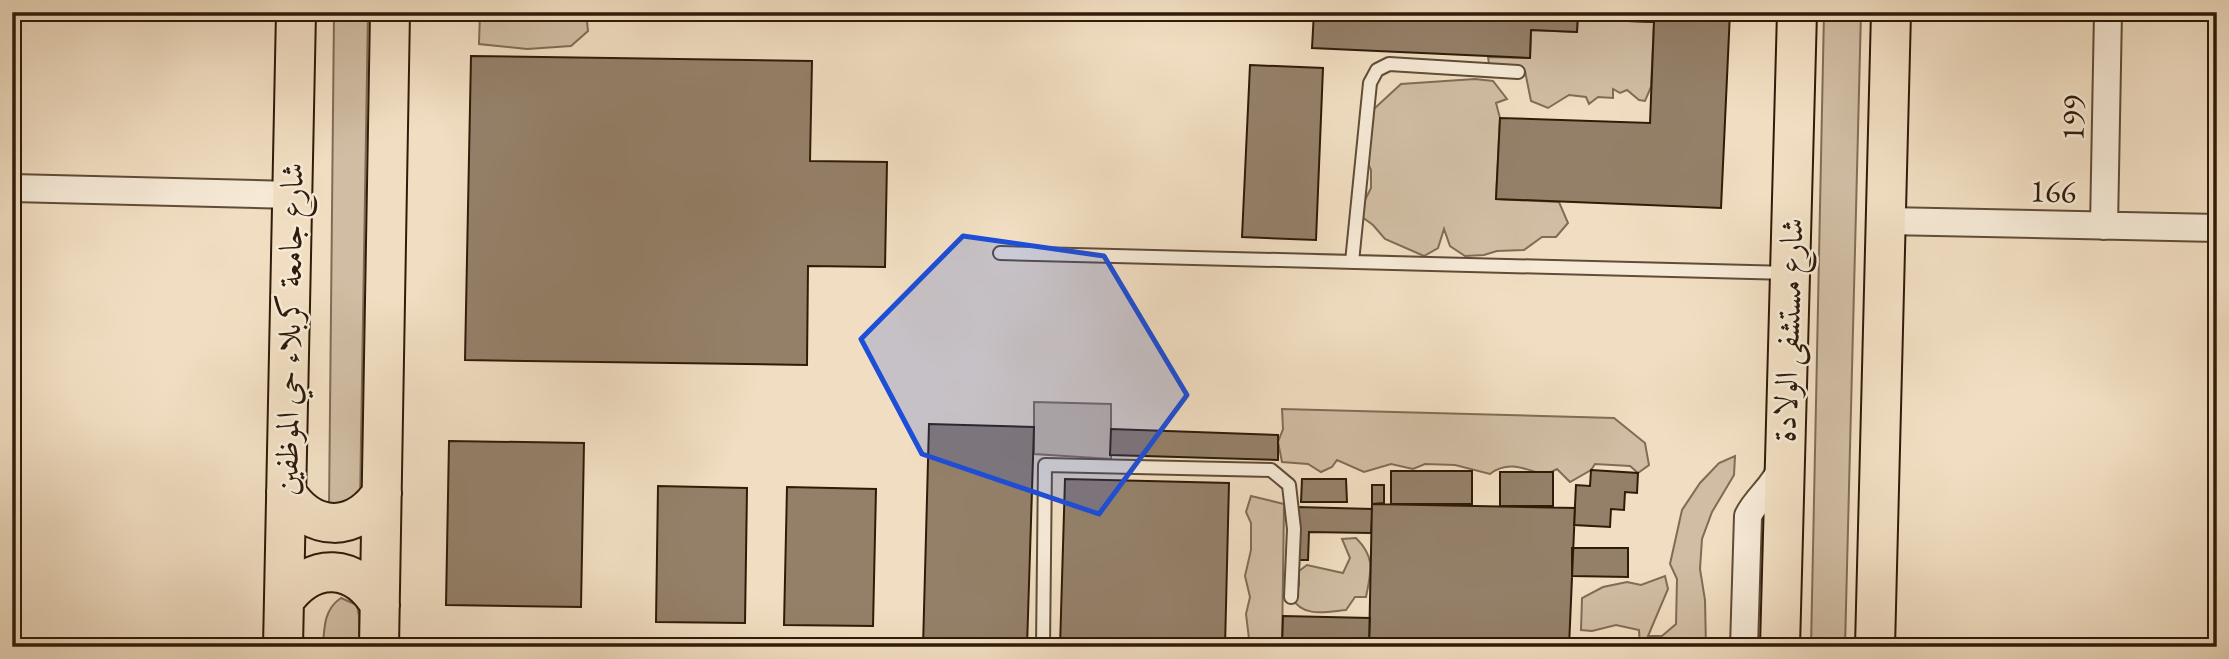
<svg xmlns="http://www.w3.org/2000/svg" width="2229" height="659" viewBox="0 0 2229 659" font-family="'EB Garamond',Amiri,serif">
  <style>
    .green { fill: #d0bda3; stroke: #806c56; stroke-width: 2 }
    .building { fill: #948069; stroke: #2f1b09; stroke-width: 2 }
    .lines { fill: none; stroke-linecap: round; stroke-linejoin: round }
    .lane-casing { stroke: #604c37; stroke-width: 16 }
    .street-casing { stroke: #604c37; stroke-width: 30 }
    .primary-casing { stroke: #2f1b09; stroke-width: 42 }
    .lane { stroke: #f6ead7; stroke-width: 12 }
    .street { stroke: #f6ead7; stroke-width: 26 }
    .primary { stroke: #f1dec2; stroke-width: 38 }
    .marked { fill: #1d4ed8; fill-opacity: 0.2; stroke: #1d4ed8; stroke-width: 5; stroke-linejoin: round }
    .labels { text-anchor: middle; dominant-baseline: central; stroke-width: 5; stroke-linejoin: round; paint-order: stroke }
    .street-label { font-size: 32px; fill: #2f1b09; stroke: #f6ead7 }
  </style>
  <rect width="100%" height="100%" fill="#f1dec2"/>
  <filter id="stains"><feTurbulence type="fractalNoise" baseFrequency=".00286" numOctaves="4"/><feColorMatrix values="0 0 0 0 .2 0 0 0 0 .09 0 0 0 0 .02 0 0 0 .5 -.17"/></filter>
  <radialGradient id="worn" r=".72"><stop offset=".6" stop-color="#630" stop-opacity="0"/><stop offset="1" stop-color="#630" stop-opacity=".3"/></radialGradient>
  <path class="green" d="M334 12H368L360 502 329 509Z
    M480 12H586L588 31 571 46 527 49 479 44Z
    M1578 12H1602L1603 20 1654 22 1651 87 1645 101 1639 100 1627 90 1620 93 1613 89V98L1598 97 1589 104 1586 97 1569 95 1548 108 1531 101 1525 71 1489 64 1488 57 1530 58 1531 30 1577 32Z
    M1824 12H1861L1845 647H1811Z
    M1475 79 1493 81 1507 99 1496 103 1500 118 1496 199 1559 202 1568 223 1556 237H1542L1524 250 1497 251 1484 255 1465 256 1450 246 1444 229 1438 248 1424 256 1385 239 1373 225 1358 214 1371 188V170L1361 149 1363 119 1401 84Z
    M1034 402 1111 404V459L1034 454Z
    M1282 409 1614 418 1645 443 1649 465 1638 473 1630 466 1595 464 1591 470 1570 482 1557 469 1545 475C1525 469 1508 460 1490 474L1455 465 1425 464 1413 469 1391 464 1364 472 1337 460 1332 467 1321 472 1308 464 1282 462 1278 442 1283 429Z
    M1735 456 1734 475 1712 512 1702 539 1700 569 1705 600 1706 647H1640L1639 630 1616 625 1592 631 1581 630 1582 598 1603 587 1627 582 1641 585 1665 576 1668 589 1648 636H1662L1676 624 1677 579 1670 564 1682 510 1700 483 1719 463Z
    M1251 496 1284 504 1282 647H1250L1246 614 1250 597 1245 576 1251 550V523L1246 512Z
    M1356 538C1376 558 1371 571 1366 597H1355L1346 610C1325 612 1303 618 1291 597L1299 586V571L1307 565 1343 573 1350 558 1342 539Z
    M341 598 357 605 359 616V647H323C324 628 324 609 341 598Z"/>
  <path class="building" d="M1314 12H1578L1577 32 1531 30 1530 58 1312 48Z
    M1602 12H1730L1721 208 1496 199 1500 118 1650 123 1654 22 1602 20Z
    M471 56 812 61 810 161 887 162 885 267 808 266 807 365 465 360Z
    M1250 65 1323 68 1316 240 1242 237Z
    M929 424 1034 427 1027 647H923Z
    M1111 429 1278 435V460L1110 455Z
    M449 441 584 443 581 607 446 605Z
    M1591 470 1638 473 1637 493 1625 492 1624 510 1611 509 1610 527 1574 525 1576 485 1590 486Z
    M1391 471H1472V504H1391Z
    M1500 472H1553V506H1500Z
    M1065 479 1229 483 1225 647H1060Z
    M1302 479H1346L1347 502H1301Z
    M1372 485H1384V503L1372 504Z
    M658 486 747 488 745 623 656 622Z
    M787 487 876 489 873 626 784 625Z
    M1372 504 1575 508 1569 647H1369Z
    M1297 507 1372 509 1371 533 1309 532 1308 560H1296Z
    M1572 548H1628V577L1572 576Z
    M1283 616 1370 618 1369 647H1282Z"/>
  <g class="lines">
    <defs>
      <path id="lane" d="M1000 253 1786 273
        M1352 262 1370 83 1377 70 1389 64 1518 72
        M1043 647 1045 465 1271 470 1289 485 1294 529 1291 597"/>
      <path id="street" d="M12 188 292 195
        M1887 221 2217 228
        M2104 226 2108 12
        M1744 647 1748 516C1757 497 1775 487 1782 466"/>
      <path id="primary" d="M286 492C312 533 355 533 382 493
        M284 601C312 561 355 563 380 605
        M283 647 296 12
        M379 647 390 12
        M1780 647 1797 12
        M1875 647 1891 12"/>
    </defs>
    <use href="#lane" class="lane-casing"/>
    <use href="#street" class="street-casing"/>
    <use href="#primary" class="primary-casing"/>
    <use href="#lane" class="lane"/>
    <use href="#street" class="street"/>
    <use href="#primary" class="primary"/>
  </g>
  <path class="marked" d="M963 236 1104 256 1187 395 1099 514 922 454 861 339Z"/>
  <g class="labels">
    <g class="street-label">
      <text transform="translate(2073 118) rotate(-89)">199</text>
      <text transform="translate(2053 191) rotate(1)">166</text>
      <text transform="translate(289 329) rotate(-89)">شارع جامعة كربلاء حي الموظفين</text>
      <text transform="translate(1788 330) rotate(-88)">شارع مستشفى الولادة</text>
    </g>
  </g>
  <rect width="2229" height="659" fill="none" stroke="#f1dec2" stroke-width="42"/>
  <rect x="14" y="14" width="2201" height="631" fill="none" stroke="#2f1b09" stroke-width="3.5"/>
  <rect x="21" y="21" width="2187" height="617" fill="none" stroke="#2f1b09" stroke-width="2"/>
  <rect width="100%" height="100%" filter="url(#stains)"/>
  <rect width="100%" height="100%" fill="url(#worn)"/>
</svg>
